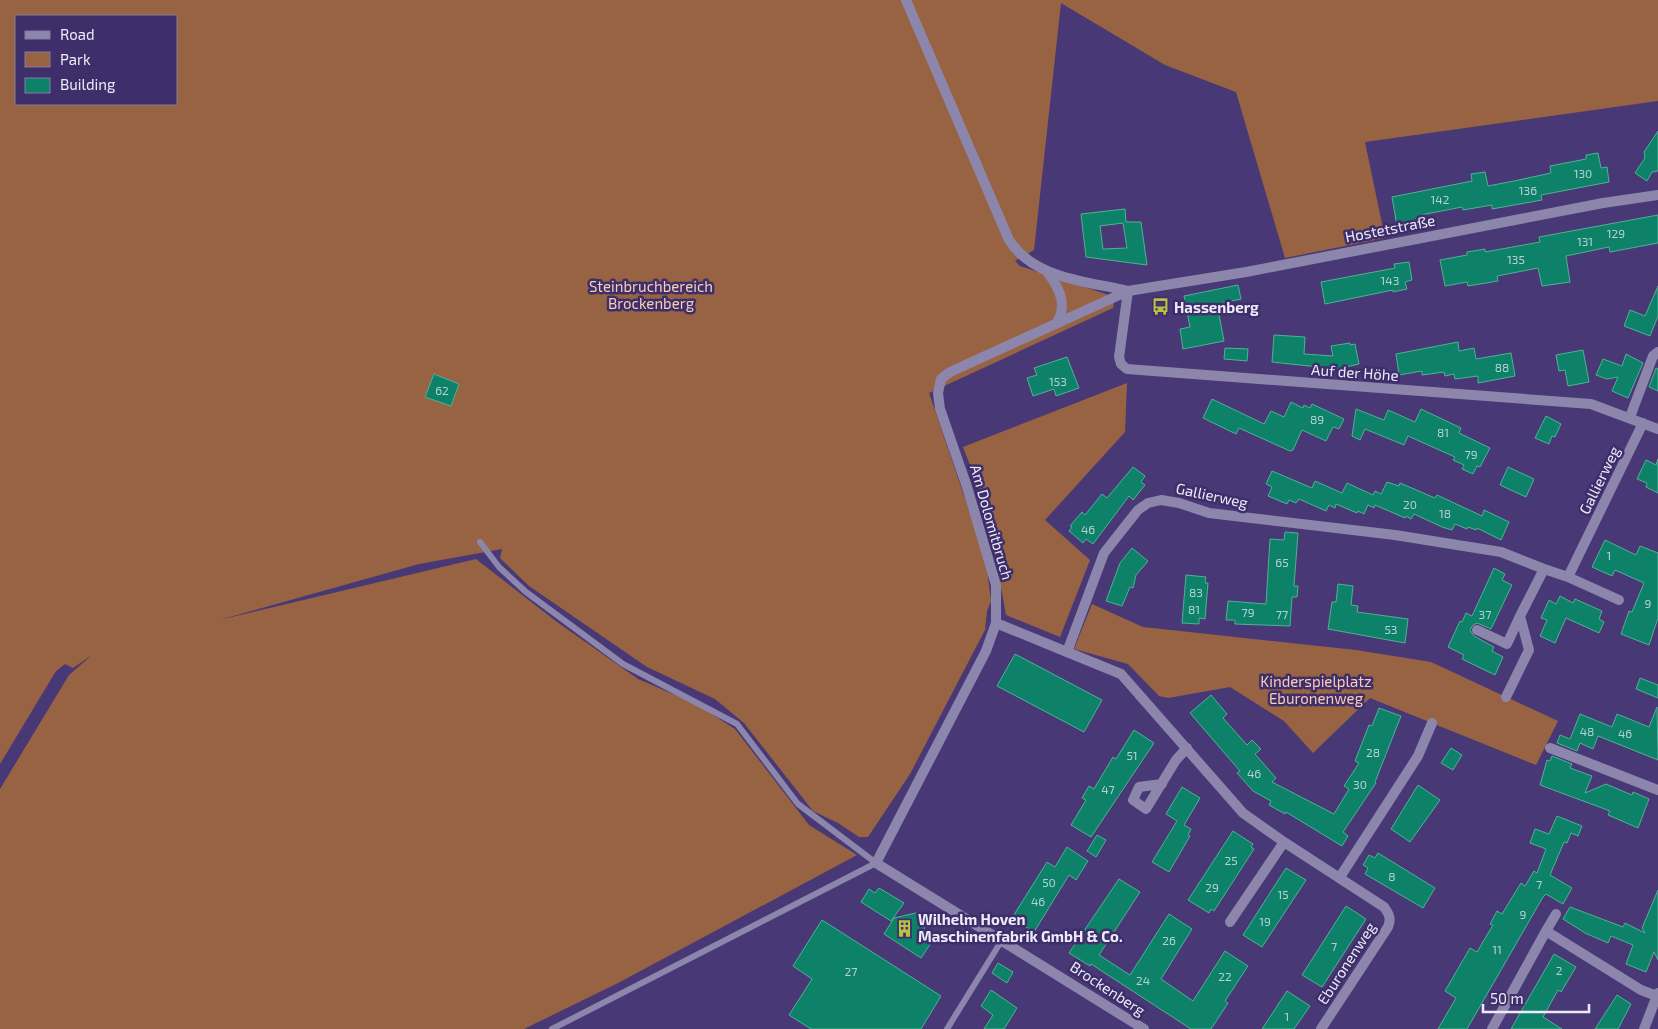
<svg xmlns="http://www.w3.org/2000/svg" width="1658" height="1029" viewBox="0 0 1658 1029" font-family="'Exo 2',sans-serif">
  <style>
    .green { fill: #976343; fill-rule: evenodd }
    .building { fill: #0e8268; stroke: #4fb196; fill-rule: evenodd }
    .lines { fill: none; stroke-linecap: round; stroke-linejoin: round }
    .lane { stroke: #8d86ac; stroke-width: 6 }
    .street { stroke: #8d86ac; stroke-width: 10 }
    .labels { text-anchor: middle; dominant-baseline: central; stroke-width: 5; stroke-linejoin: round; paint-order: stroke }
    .number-label { font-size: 12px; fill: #b5d1d6 }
    .street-label { font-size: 15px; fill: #edebfa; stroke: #3e2e6a }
    .park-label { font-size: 15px; fill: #faceb3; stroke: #3e2e6a }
    .poi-label { font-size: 15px; font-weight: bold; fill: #edebfa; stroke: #3e2e6a; text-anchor: start }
  </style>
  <rect width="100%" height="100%" fill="#483976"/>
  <path class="green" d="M0 0H1658V101L1365 142 1385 238 1285 258 1236 92 1165 65 1061 3 1034 250 1015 261 1020 266 1115 297 1113 308 929 393 986 560 991 601 987 611 985 630 910 774 868 837H859L838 823 813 811 744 723 715 699 647 667 529 586 500 558 502 549 419 564 219 620 476 559 557 622 638 679 696 704 735 729 809 825 857 855 618 983 524 1029H0V789L69 675 92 655 73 668 65 664 56 671 0 764ZM16 16H176V104H16Z
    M1127 383 1125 432 1045 520 1090 560 1060 637 1006 615 987 509 963 447Z
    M1092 604 1143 627 1356 650 1431 662 1558 721 1536 765 1370 698 1313 753 1284 721 1230 687 1168 698 1159 696 1128 664 1074 649Z"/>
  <path class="building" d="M1658 131V171L1652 172 1647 181 1635 173 1645 158 1644 152Z
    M1598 153 1601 168 1607 167 1609 182 1541 195 1542 200 1492 209V205L1463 210 1462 207 1421 215 1423 222 1397 226 1392 197 1472 181 1471 174 1485 172 1488 186 1514 181 1551 173 1550 166 1586 159V155Z
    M1125 209 1126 222H1141L1147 265 1086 257 1081 214ZM1123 223 1127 248 1103 249 1100 226Z
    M1658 215V243L1610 252 1609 247 1566 256 1570 282 1542 286 1538 268 1497 276 1498 281 1468 286 1467 282 1445 286 1440 260 1467 255V252L1485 249V252L1540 242 1539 237Z
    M1409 262 1412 280 1405 282 1407 289 1393 292V290L1325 304 1321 282 1395 268 1394 264Z
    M1238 285 1241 299 1217 304 1224 341 1183 349 1180 329 1190 327 1184 296Z
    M1658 286V316L1650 336 1624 326 1630 310 1645 316Z
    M1274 335 1305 337 1304 354 1333 356 1331 346 1350 343V345L1355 344 1359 364 1337 369 1272 362Z
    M1458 342 1459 351 1474 348 1476 359 1511 353 1515 376 1478 383V376L1455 379 1454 374 1445 376 1444 372 1422 375V371L1399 375 1396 354Z
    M1225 348 1248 349 1247 361 1224 359Z
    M1583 350 1589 382 1568 386 1565 370 1559 371 1556 355Z
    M1626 354 1643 363 1628 398 1612 391 1618 377 1607 379 1596 375 1603 359 1622 366Z
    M1067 357 1079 388 1056 396 1054 389 1033 396 1027 378 1037 375 1034 368Z
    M1656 368 1658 369V391L1649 387Z
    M434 374 459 384 451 406 425 397Z
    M1212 399 1264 424 1271 411 1284 417 1291 402 1303 408 1304 405 1310 408 1312 404 1344 419 1339 429 1333 427 1326 441 1302 430 1293 450 1290 451 1239 428 1236 434 1203 418Z
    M1356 409 1384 420 1388 410 1415 422 1421 409 1461 428 1459 433 1490 448 1480 467 1477 466 1473 474 1462 469 1464 465 1453 460 1455 457 1408 436 1404 445 1365 429 1360 440 1352 436Z
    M1546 416 1561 424 1555 437 1552 436 1549 444 1535 438Z
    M1658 459V493L1646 487 1647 483 1637 479 1646 460 1656 465Z
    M1133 467 1145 476 1141 482 1145 485 1133 500 1129 496 1093 544 1086 539 1083 543 1069 531 1072 527 1070 526 1082 512 1085 515 1102 494 1107 498Z
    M1508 467 1534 479 1526 497 1500 485Z
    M1272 471 1312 488 1315 481 1342 493 1347 483 1373 495 1375 491 1381 494 1387 482 1399 486 1400 483 1435 498 1437 495 1482 516 1484 510 1509 522 1501 540 1477 528 1476 530 1468 527 1467 529 1455 524 1452 530 1442 527 1414 514 1411 519 1406 516 1405 518 1375 505 1374 508 1368 505 1364 514 1358 511 1357 513 1336 504 1335 508 1329 505 1326 511 1299 499 1296 503 1289 500 1287 504 1268 496 1272 487 1266 484Z
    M1285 532 1298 533 1294 586H1298L1297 597H1292L1290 626 1235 624V620H1226L1228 601 1266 604 1270 539 1284 540Z
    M1605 540 1636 555 1640 546 1658 553V618L1649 645 1621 634 1629 611 1632 612 1644 583 1615 570 1612 576 1592 567Z
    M1132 548 1148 561 1136 575 1133 588 1130 587 1122 606 1106 601 1120 563Z
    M1494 568 1505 574 1502 580 1512 585 1491 629 1477 623 1473 625 1470 630 1474 636 1494 647 1492 651 1503 657 1495 675 1462 659 1464 655 1448 647 1460 621 1462 622 1466 613 1472 616Z
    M1186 575 1206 577 1205 583H1208L1205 619 1199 618V624L1182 623Z
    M1338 584 1353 586 1351 605 1358 606 1357 612 1408 619 1405 643 1328 629 1332 602H1336Z
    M1560 596 1573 603 1575 599 1602 611 1599 619 1604 622 1599 633 1566 618 1555 643 1540 636 1547 620 1541 618 1549 600 1556 604Z
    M1015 654 1102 700 1084 732 997 686Z
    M1640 678 1658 685V698L1636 689Z
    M1211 695 1227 714 1223 718 1247 745 1252 740 1261 749 1255 754 1276 778 1272 782 1334 814 1349 789 1344 786 1359 763 1355 761 1369 725 1372 726 1379 708 1401 716 1375 782 1376 783 1343 832 1348 836 1342 846 1286 812 1285 814 1269 805 1271 801 1253 791 1237 773 1240 771 1190 713Z
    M1657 707 1658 760 1598 736 1593 749 1580 743 1577 751 1557 743 1560 735 1570 739 1580 714 1612 727 1617 714 1649 727Z
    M1134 730 1154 743 1091 837 1071 825 1086 800 1082 798 1089 786 1094 789 1113 757 1116 759Z
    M1451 748 1462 755 1453 770 1441 763Z
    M1552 756 1572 764 1570 768 1592 776 1585 793 1606 784 1632 795 1633 792 1649 799 1638 828 1608 815 1610 811 1540 785 1547 760 1550 761Z
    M1418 785 1440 800 1410 842 1391 829Z
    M1182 787 1200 798 1184 825 1191 829 1188 835 1190 836 1169 872 1152 862 1177 821 1166 814Z
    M1557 816 1582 826 1578 836 1571 833 1567 843 1564 842 1550 875 1572 888 1563 904 1546 894 1543 897 1467 1029H1438L1456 998 1445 991 1470 948 1477 952 1493 925 1490 924 1497 911 1502 914 1521 883 1525 886 1534 871 1537 873 1546 849 1530 843 1535 829 1549 834Z
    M1233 831 1253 844 1251 847 1254 849 1214 911 1211 909 1209 913 1188 900Z
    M1097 835 1106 840 1096 857 1087 851Z
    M1067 847 1088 861 1076 880 1069 875 1034 932 1012 918 1047 862 1055 867Z
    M1378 853 1435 888 1423 908 1365 874 1368 868 1363 865 1369 855 1375 858Z
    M1286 868 1306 880 1262 947 1243 935Z
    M1119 879 1140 892 1099 955 1130 975 1169 914 1192 929 1161 979 1193 1001 1225 951 1248 966 1225 1001 1228 1003 1211 1029H1191L1091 964 1090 966 1069 953Z
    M879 888 904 903 891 921 861 902 869 889 875 893Z
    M1658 890V960L1654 952 1646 972 1626 964 1633 945 1611 936 1608 943 1585 933 1563 919 1570 907 1623 927 1625 923 1645 933 1642 928Z
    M1346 906 1366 919 1322 987 1302 975Z
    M920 912 925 931 935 937 921 958 884 934 894 918Z
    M822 920 941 996 921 1029H811L789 1015 812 979 793 966Z
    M1554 954 1576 967 1561 992 1558 990 1543 1017 1562 1029H1511Z
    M998 963 1013 972 1007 983 992 973Z
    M991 990 1017 1008 1004 1029H984L993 1015 981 1006Z
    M1287 991 1310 1006 1294 1029H1262Z
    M1617 995 1631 1004 1618 1029H1595Z"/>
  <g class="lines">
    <path class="lane" d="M480 542 499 567 526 592 623 664 737 724 798 804 876 863 552 1029
      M947 1029 1002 940"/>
    <path class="street" d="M906 0 1009 240C1034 279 1087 281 1128 291L1119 357 1121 364 1127 369 1591 404 1658 429
      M1048 273C1060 289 1068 306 1056 324
      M1630 417 1653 356 1658 352
      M1568 577 1619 600
      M996 623 1067 652 1104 553 1138 510 1148 503 1161 500 1179 503 1209 513 1395 535 1501 552 1544 569
      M1477 630 1507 644 1520 616
      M1067 652 1121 674 1243 813 1284 842
      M1506 697 1529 650 1520 616 1544 569 1568 577 1643 423
      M1550 748 1658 790
      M1162 784 1139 787 1133 800 1146 809 1176 760 1187 748
      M1340 877 1418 756 1432 723
      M1230 922 1284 842 1384 907C1390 915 1391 919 1388 927L1321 1029
      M1546 931 1556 914
      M1144 1029 876 863 986 651 996 623V585L967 487 940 409 938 393 941 379 950 372 1128 291 1246 272 1603 203 1658 195
      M1492 1029 1546 931 1641 990 1657 996
      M1644 1029 1658 993"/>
  </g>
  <defs>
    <symbol id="bus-bare" viewBox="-9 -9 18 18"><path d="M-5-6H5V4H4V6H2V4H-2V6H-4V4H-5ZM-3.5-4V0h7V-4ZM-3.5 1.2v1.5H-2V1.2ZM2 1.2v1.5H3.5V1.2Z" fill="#b9c046" stroke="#3e2e6a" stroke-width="2.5" paint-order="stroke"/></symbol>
    <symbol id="building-bare" viewBox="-9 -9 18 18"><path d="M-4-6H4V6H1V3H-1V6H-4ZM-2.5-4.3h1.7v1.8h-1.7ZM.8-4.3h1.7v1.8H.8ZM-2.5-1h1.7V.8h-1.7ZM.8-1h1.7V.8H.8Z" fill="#b9c046" stroke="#3e2e6a" stroke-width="2.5" paint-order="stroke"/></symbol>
  </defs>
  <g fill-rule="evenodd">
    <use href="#bus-bare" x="1148" y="294" width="25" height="25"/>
    <use href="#building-bare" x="892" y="916" width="25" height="25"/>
  </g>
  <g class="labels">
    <g class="number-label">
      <text x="1583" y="173">130</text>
      <text x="1528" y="190">136</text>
      <text x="1440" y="199">142</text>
      <text x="1616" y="233">129</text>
      <text x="1585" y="241">131</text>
      <text x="1516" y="259">135</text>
      <text x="1390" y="280">143</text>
      <text x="1502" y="367">88</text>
      <text x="1058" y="381">153</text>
      <text x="442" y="390">62</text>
      <text x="1317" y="419">89</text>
      <text x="1443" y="432">81</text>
      <text x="1471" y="454">79</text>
      <text x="1410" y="504">20</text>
      <text x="1445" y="513">18</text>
      <text x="1088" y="529">46</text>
      <text x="1609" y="555">1</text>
      <text x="1282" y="562">65</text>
      <text x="1196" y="592">83</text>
      <text x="1648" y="603">9</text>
      <text x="1194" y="609">81</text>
      <text x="1248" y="612">79</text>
      <text x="1282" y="614">77</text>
      <text x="1485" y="614">37</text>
      <text x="1391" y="629">53</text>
      <text x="1587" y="731">48</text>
      <text x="1625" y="733">46</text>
      <text x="1373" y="752">28</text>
      <text x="1132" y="755">51</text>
      <text x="1254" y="773">46</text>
      <text x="1360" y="784">30</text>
      <text x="1108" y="789">47</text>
      <text x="1231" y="860">25</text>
      <text x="1392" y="876">8</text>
      <text x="1049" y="882">50</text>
      <text x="1539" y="884">7</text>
      <text x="1212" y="887">29</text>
      <text x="1283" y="894">15</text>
      <text x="1038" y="901">46</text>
      <text x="1523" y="914">9</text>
      <text x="1265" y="921">19</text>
      <text x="1169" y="940">26</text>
      <text x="1334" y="946">7</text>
      <text x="1497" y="949">11</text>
      <text x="1559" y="970">2</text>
      <text x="851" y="971">27</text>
      <text x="1225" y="976">22</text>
      <text x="1143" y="980">24</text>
      <text x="1287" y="1016">1</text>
    </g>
    <g class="street-label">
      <text transform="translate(1390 228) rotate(-11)">Hostetstraße</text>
      <text transform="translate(1355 372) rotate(4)">Auf der Höhe</text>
      <text transform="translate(1599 480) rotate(-64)">Gallierweg</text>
      <text transform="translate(1212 495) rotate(12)">Gallierweg</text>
      <text transform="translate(992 522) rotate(74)">Am Dolomitbruch</text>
      <text transform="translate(1346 963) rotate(-57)">Eburonenweg</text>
      <text transform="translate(1108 988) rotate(33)">Brockenberg</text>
    </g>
    <g class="park-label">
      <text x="651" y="286">Steinbruchbereich<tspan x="651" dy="17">Brockenberg</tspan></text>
      <text x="1316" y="681">Kinderspielplatz<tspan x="1316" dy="17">Eburonenweg</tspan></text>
    </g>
    <g class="poi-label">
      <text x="1174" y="307">Hassenberg</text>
      <text x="918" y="919">Wilhelm Hoven<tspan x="918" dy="17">Maschinenfabrik GmbH &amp; Co.</tspan></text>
    </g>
  </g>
  <rect x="15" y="15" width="162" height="90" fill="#3e2e6a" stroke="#847aa4"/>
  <rect x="25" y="31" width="25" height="8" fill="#8d86ac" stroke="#847aa4"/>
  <text x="60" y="40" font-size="15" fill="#edebfa">Road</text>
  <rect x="25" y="52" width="25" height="15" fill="#976343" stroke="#847aa4"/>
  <text x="60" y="65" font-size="15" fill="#edebfa">Park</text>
  <rect x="25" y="78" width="25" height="15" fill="#0e8268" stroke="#847aa4"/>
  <text x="60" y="90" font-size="15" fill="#edebfa">Building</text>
  <path d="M1483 1004v8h106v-8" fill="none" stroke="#edebfa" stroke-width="2.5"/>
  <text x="1490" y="1004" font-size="15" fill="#edebfa" stroke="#3e2e6a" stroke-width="4" paint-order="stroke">50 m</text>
</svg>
